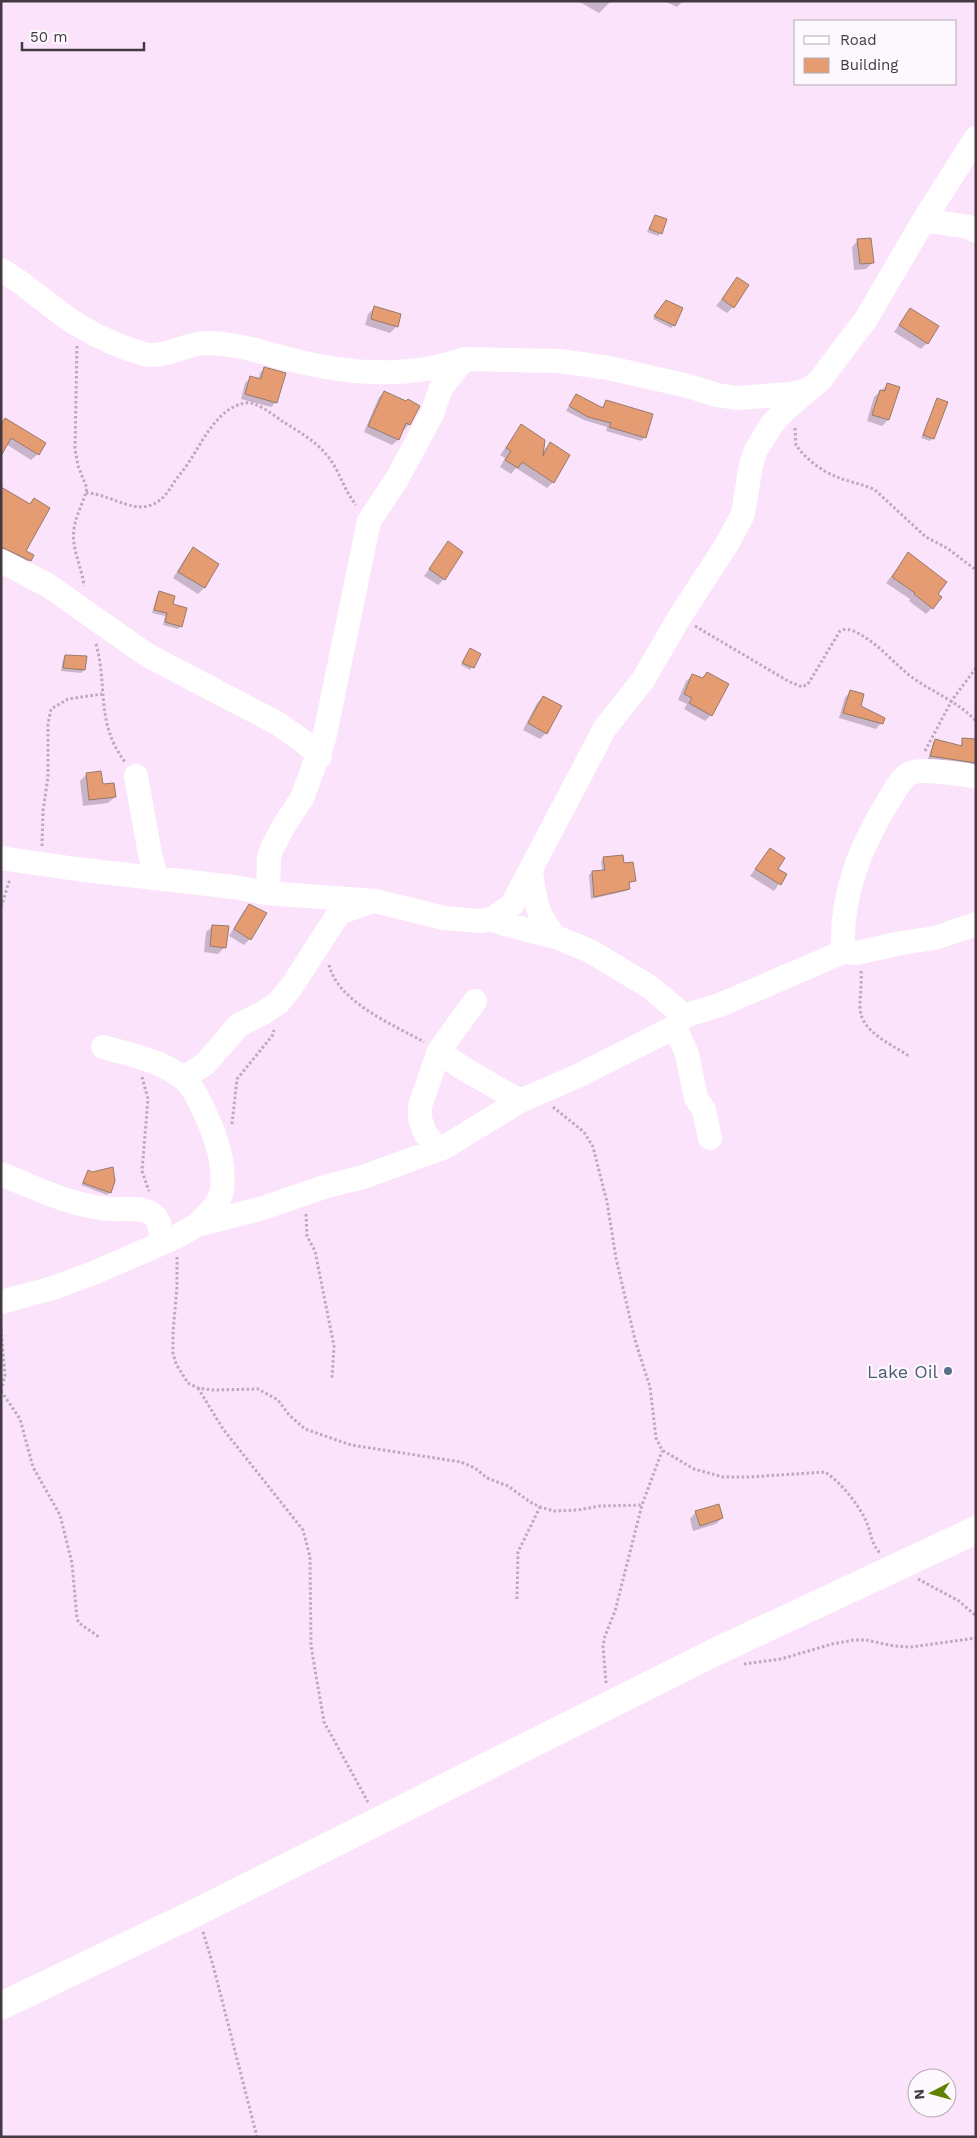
<svg xmlns="http://www.w3.org/2000/svg" width="977" height="2138" viewBox="0 0 977 2138" font-family="'Work Sans',sans-serif">
  <style>
    .shadow { fill: #0003 }
    .building { fill: #e69c72; stroke: #977a6a }
    .lines { fill: none; stroke-linecap: round; stroke-linejoin: round }
    .path { stroke: #bca9bc; stroke-width: 3; stroke-dasharray: 2.5 2.5; stroke-linecap: butt }
    .minor { stroke: #fff; stroke-width: 24 }
    .highway { stroke: #fff; stroke-width: 28 }
    .service-dot { fill: #5c6f8a; stroke: #fdf8fd; stroke-width: 2 }
    .labels { text-anchor: middle; dominant-baseline: central; stroke-width: 4.5; stroke-linejoin: round; paint-order: stroke }
    .service-label { font-size: 18px; fill: #4e5e75; stroke: #fdf8fd; text-anchor: end }
  </style>
  <rect width="100%" height="100%" fill="#fce3fc"/>
  <path class="shadow" d="M578 1H611L599 13Z
    M664 1H683L677 7Z
    M655 216 661 233 658 236 647 232Z
    M858 240 873 262 866 269 854 270 852 247Z
    M737 279 733 307 727 313 716 306Z
    M663 305 674 325 671 328 653 319Z
    M374 308 400 315 396 327 390 333 365 325 368 314Z
    M910 309 927 343 921 349 894 332Z
    M264 368 276 402 271 407 241 399 245 383 250 378 258 380 260 373Z
    M887 385 888 420 882 426 867 421 874 397Z
    M385 392 409 424 404 430 402 429 398 440 392 445 364 432 379 397Z
    M576 395 601 409 606 401 645 437 641 441 606 431 607 427 584 420 566 411Z
    M937 399 933 438 930 441 921 438Z
    M6 420 38 454 31 460 6 444 1 425Z
    M521 426 542 452 550 444 553 482 547 488 516 468 511 474 500 467 505 458 500 455Z
    M1 493 28 505 34 499 24 551 30 560 21 568 1 558Z
    M448 543 444 579 438 585 424 576Z
    M193 549 218 565 204 588 198 594 173 578 187 555Z
    M908 554 936 594 932 608 926 614 909 601 910 599 886 583Z
    M159 593 171 604 181 626 178 629 163 625 165 616 152 613 157 595Z
    M470 650 480 654 470 670 461 665Z
    M65 656 84 670 81 673 61 671 63 659Z
    M707 673 711 715 705 721 684 709 687 704 678 700 686 681 693 675 701 679Z
    M851 692 859 706 884 719 876 729 839 718 845 697Z
    M543 697 546 733 540 739 523 730 537 703Z
    M935 740 960 747 963 740H976V767L928 759 933 743Z
    M87 774 115 797 108 803 83 806 80 781Z
    M770 849 776 869 785 875 774 891 750 876Z
    M604 858 623 864 634 881 628 884 629 889 626 891 591 899 589 875 592 872 602 871 601 861Z
    M249 905 250 939 244 945 229 936 243 912Z
    M213 926 225 947 218 954 204 952 206 932Z
    M88 1171 110 1192 107 1195 81 1185Z
    M696 1512 722 1518 716 1524 693 1531 690 1519Z"/>
  <path class="building" d="M655 215 667 219 662 234 649 229Z
    M871 238 874 263 860 264 857 239Z
    M737 277 749 285 734 308 722 299Z
    M666 300 683 308 675 326 654 316Z
    M374 306 401 314 398 327 371 319Z
    M910 308 939 326 928 344 899 325Z
    M264 367 286 373 277 403 245 394 250 376 261 379Z
    M887 383 900 387 889 420 872 415 880 390 885 391Z
    M384 391 406 401 408 399 420 406 410 425 406 423 399 440 368 426Z
    M576 394 603 408 606 400 653 414 646 438 609 427 611 423 588 417 569 406Z
    M937 398 948 402 934 439 923 435Z
    M5 418 46 443 39 455 11 438 1 456V425Z
    M521 424 545 440 543 456 550 442 570 455 554 483 522 462 518 468 505 460 511 451 506 448Z
    M1 487 30 504 34 498 50 508 26 551 34 555 31 561 1 547Z
    M448 541 463 552 445 580 429 569Z
    M193 547 219 564 205 588 178 572Z
    M908 552 947 582 938 594 942 597 933 609 914 594 915 593 892 577Z
    M159 591 175 596 173 604 187 608 182 627 165 622 167 613 154 610Z
    M470 648 481 654 474 668 462 663Z
    M65 655 87 656 85 670 63 668Z
    M707 672 729 684 712 716 689 703 692 698 684 694 692 674 703 678Z
    M850 690 864 694 861 706 885 718 883 724 843 713Z
    M543 696 562 706 547 734 528 723Z
    M962 738 976 739V763L930 756 935 739 962 746Z
    M101 771 103 784 114 783 116 797 89 800 86 773Z
    M770 848 785 858 778 869 787 874 781 885 755 869Z
    M623 855 624 863 633 862 636 881 629 882 630 889 594 897 592 871 605 870 603 857Z
    M249 904 267 913 251 940 234 929Z
    M212 925 229 926 226 948 210 946Z
    M113 1167 115 1181 111 1193 83 1183 88 1170 92 1172Z
    M719 1504 723 1518 700 1526 695 1511Z"/>
  <g class="lines">
    <path class="path" d="M77 346 75 449 78 466 87 488C84 502 76 514 74 529 71 548 82 567 84 586
      M795 428 796 445C805 458 821 471 837 477 849 482 863 484 875 490L926 537 947 548 976 570
      M86 493C106 493 130 511 148 506 160 503 167 494 173 484 178 476 184 470 189 462 203 441 217 408 245 403 257 401 273 415 282 421 296 430 314 440 325 453 339 468 343 489 356 505
      M695 626 788 681 802 687 808 684 840 631C847 627 855 631 861 635 879 645 893 662 909 675 931 692 956 700 976 721
      M96 644C108 686 95 722 125 762
      M925 751 952 700 976 668
      M42 846 43 811 48 777V724L51 709 68 699 102 694
      M1 907 10 879
      M329 965C338 1002 392 1024 424 1042
      M861 971C862 983 860 994 860 1006 859 1031 891 1044 909 1056
      M142 1077 148 1099 142 1171 149 1191
      M553 1107 584 1132 593 1147 607 1202 616 1258 635 1340 650 1387 656 1438 662 1450 694 1469 723 1477H749L825 1472C841 1483 857 1502 866 1521 871 1532 871 1544 880 1553
      M232 1124 237 1079 272 1036 274 1030
      M306 1214 307 1236 315 1251 334 1346 332 1378
      M177 1257V1287L173 1332V1353L176 1364 188 1383 198 1388 212 1390 258 1389 278 1400 289 1415 305 1429 351 1445 461 1462 475 1468 487 1478 508 1486 530 1502 540 1507 554 1511 578 1510 600 1506 642 1505
      M1 1329 5 1375 1 1391
      M198 1388 223 1429 303 1530 310 1557 311 1646 324 1722 368 1802
      M1 1391 20 1419 33 1467 60 1515 72 1563 77 1619 79 1623 99 1637
      M918 1579 959 1601 976 1616
      M517 1599 518 1552 540 1507
      M744 1664 781 1659 832 1644 854 1640H866L894 1646 911 1647 976 1638
      M606 1683 603 1646 605 1636 615 1611 642 1505 662 1451
      M203 1932 213 1965 257 2137"/>
    <path class="minor" d="M924 220 969 227 976 231
      M1 270C29 285 51 309 78 325 98 337 122 348 144 354 164 359 186 343 207 343 235 343 265 353 292 360 348 374 409 379 464 359L559 361 609 368 688 386 717 395 736 398 791 394 808 390
      M1 561 49 586 147 655 277 723 304 742 320 756
      M136 776 150 854 156 877
      M1 858 76 869 234 887 266 893 375 901 444 918 481 921 492 919 505 924 556 937 590 951 650 987 684 1016
      M531 871C535 899 536 916 556 937
      M268 893 269 857 272 848 285 824 302 798 324 739 369 521 397 479 432 414 441 388 464 359
      M492 919 512 905 605 728 643 680 679 618 727 544 743 514 751 465 756 450 772 424 785 410 820 380 866 319 924 220 976 138
      M843 952C840 896 860 846 889 800 895 791 900 778 911 773 922 768 963 774 976 777
      M675 1027 687 1054 696 1098 704 1110 710 1138
      M103 1047C131 1055 161 1060 184 1079 198 1090 219 1143 221 1161 223 1172 224 1190 219 1199 215 1209 204 1217 197 1225
      M439 1051 461 1067 520 1101
      M183 1078 205 1064 239 1025 263 1013 278 1003 292 986 339 913 367 903
      M438 1150 425 1133 420 1119V1106L439 1051 475 1001
      M1 1174C36 1188 73 1207 111 1209 124 1210 141 1206 152 1214 161 1220 161 1233 161 1243
      M1 1302 53 1288 96 1272 176 1237 197 1225 263 1208 324 1187 363 1177 443 1148 520 1101 582 1074 675 1027 684 1016 720 1005 843 952 856 953 901 943 935 938 976 924"/>
    <path class="highway" d="M1 2006 197 1912 713 1653 976 1530"/>
  </g>
  <circle class="service-dot" cx="948" cy="1371" r="5"/>
  <g class="labels">
    <g class="service-label">
      <text x="938" y="1371">Lake Oil</text>
    </g>
  </g>
  <rect width="977" height="2138" fill="none" stroke="#433943" stroke-width="5"/>
  <rect x="794" y="20" width="162" height="65" fill="#fdf8fd" stroke="#b3acb3"/>
  <rect x="804" y="36" width="25" height="8" fill="#ffffff" stroke="#b3acb3"/>
  <text x="840" y="45" font-size="15" fill="#433943">Road</text>
  <rect x="804" y="58" width="25" height="15" fill="#e69c72" stroke="#b3acb3"/>
  <text x="840" y="70" font-size="15" fill="#433943">Building</text>
  <g transform="translate(932 2093) rotate(264)"><circle r="24" fill="#fdf8fd" stroke="#b3acb3"/>
  <path d="M0-4L9 19L0 12L-9 19Z" fill="#5e8302"/>
  <text y="-8" font-size="14" font-weight="bold" text-anchor="middle" fill="#433943">N</text>
  </g>
  <path d="M22 42v8h122v-8" fill="none" stroke="#433943" stroke-width="2.5"/>
  <text x="30" y="42" font-size="15" fill="#433943" stroke="#fdf8fd" stroke-width="4" paint-order="stroke">50 m</text>
</svg>
